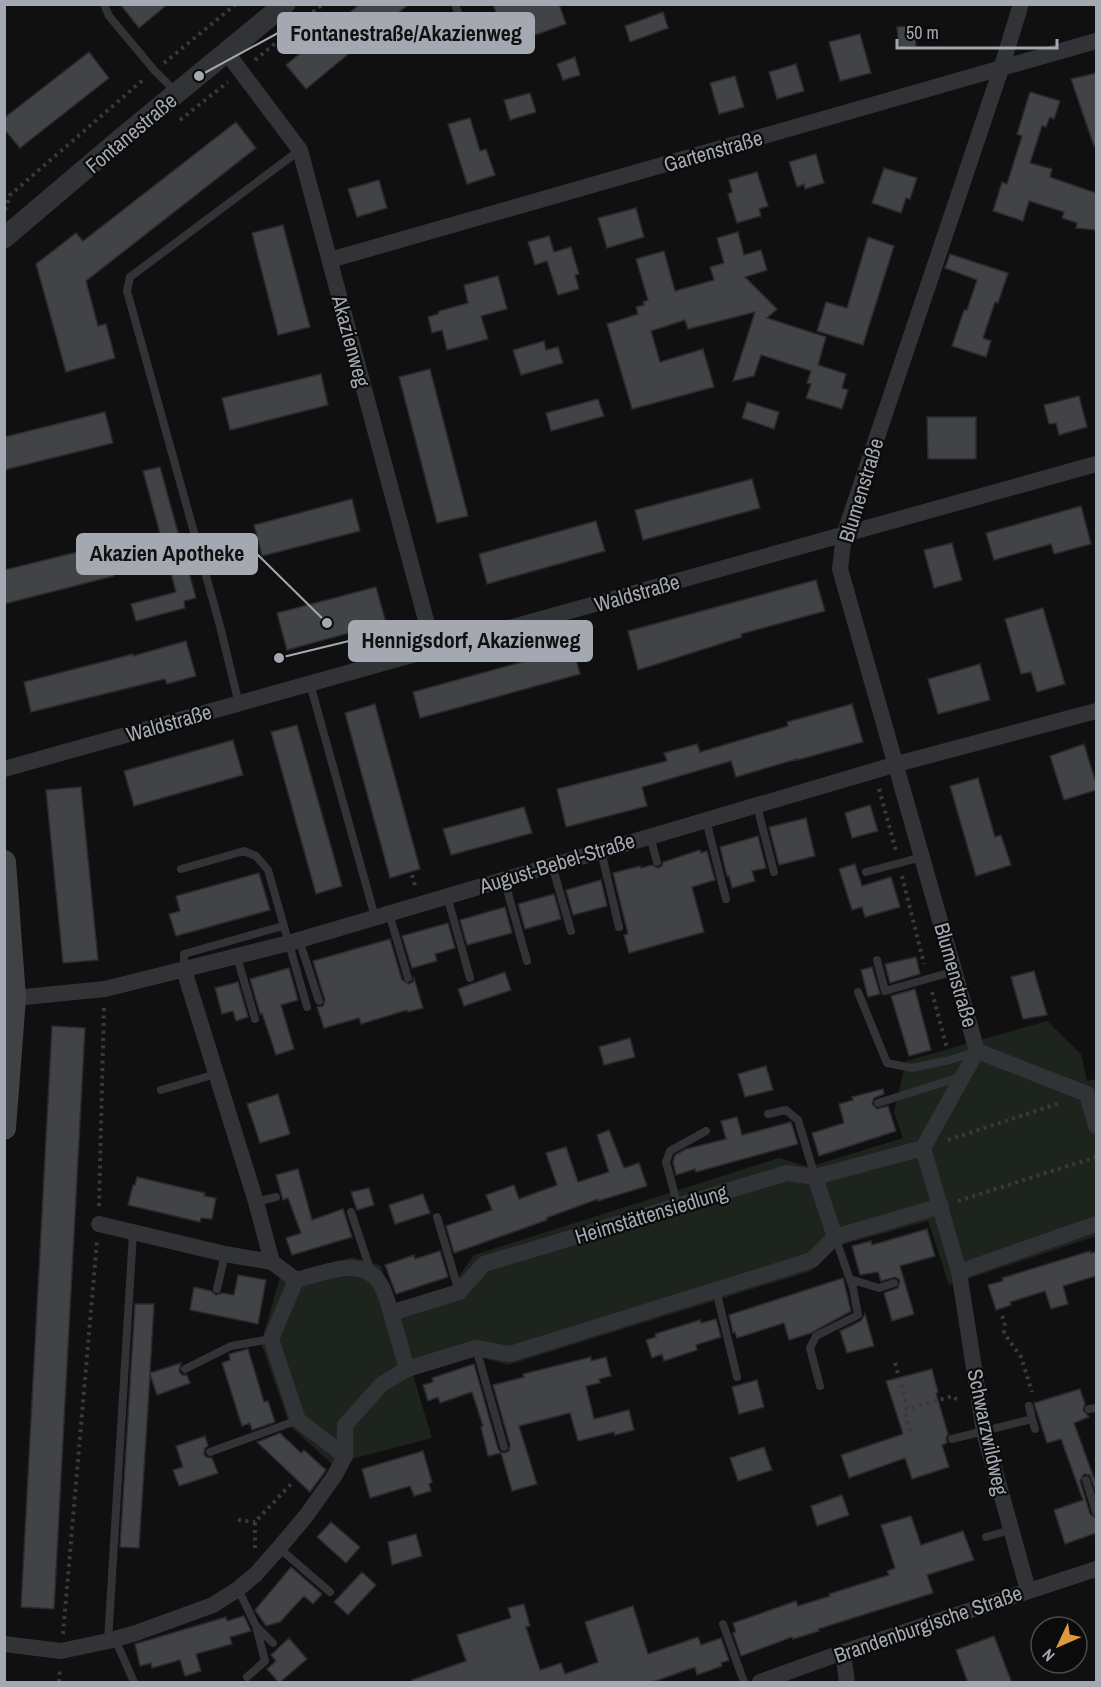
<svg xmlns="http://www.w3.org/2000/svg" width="1101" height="1687" viewBox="0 0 1101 1687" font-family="'Archivo Narrow',sans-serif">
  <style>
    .green { fill: #1d231d }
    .building { fill: #424347; stroke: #2a2b2d; stroke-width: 1.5 }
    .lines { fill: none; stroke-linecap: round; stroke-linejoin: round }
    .path { stroke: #383a3d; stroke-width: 4; stroke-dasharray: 3 4.5; stroke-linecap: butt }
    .service { stroke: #323336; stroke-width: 8 }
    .minor { stroke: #323336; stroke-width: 16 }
    .tertiary { stroke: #323336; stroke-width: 21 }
    .secondary { stroke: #404246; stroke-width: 24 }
    .labels { text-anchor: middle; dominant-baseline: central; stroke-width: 4.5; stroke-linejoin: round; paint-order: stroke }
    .street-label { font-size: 21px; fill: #a3a8b1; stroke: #0b0b0c }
    .leader { fill: none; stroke: #a3a8b1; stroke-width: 2 }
    .callout-dot { fill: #a3a8b1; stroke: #0b0b0c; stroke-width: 2 }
    .callout { fill: #a3a8b1; stroke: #a3a8b1; stroke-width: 2 }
    .callout-label { font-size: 22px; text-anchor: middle; font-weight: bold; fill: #111 }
  </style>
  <rect width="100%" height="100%" fill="#101011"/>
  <path class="green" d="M1047 1021 1081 1054 1087 1081 1096 1079V1236L949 1285 928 1221 834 1247 811 1271 508 1365 473 1355 413 1375 432 1438 332 1464 290 1426 261 1343 280 1277 353 1257 381 1266 392 1304 452 1286 474 1255 779 1158 809 1167 903 1138 894 1112 906 1061Z"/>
  <path class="building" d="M120 4H168L139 28Z
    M360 4H409L306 89 286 65Z
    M493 4H559L566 24 507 45Z
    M663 12 668 28 630 42 625 26Z
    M915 26 916 47 899 48 897 27Z
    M860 34 871 73 840 81 829 42Z
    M89 52 109 78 20 148 4 129V118Z
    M575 57 580 75 563 80 557 64Z
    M796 64 804 91 777 99 769 72Z
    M1096 73V146H1094L1071 79Z
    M735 76 744 107 719 114 710 83Z
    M1030 92 1060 101 1054 119 1050 117 1046 127 1042 126 1030 163 1052 169 1050 177 1096 193V230L1076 228 1077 223 1062 218 1064 212 1029 201 1023 221 993 211 1002 182 1007 184 1022 136 1017 134Z
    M530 93 536 112 510 120 504 100Z
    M470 118 480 151 486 149 495 175 467 184 448 124Z
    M236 122 256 148 86 281 98 326 106 324 115 358 66 372 36 264 76 233 83 241Z
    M816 154 824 183 805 189 804 184 797 187 789 162Z
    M884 168 917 178 910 199 906 198 901 213 872 203Z
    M757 172 768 206 759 209 761 216 737 223 728 194 732 192 729 180Z
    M379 180 387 208 357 217 348 189Z
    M636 208 644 237 607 248 598 218Z
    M283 225 310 327 278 335 252 233Z
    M738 232 744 255 761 250 767 270 745 277 777 309 767 318 826 337 818 365 846 374 842 388 848 390 842 409 806 398 811 384 807 383 811 371 761 355 754 376 733 381 755 312 688 329 685 320 651 331 660 362 703 349 714 387 632 409 607 324 638 314 636 307 644 305 643 302 648 300 636 259 664 251 675 291 714 280 710 267 724 263 717 238Z
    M549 236 554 252 571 247 579 274 575 275 579 289 558 295 547 261 535 265 528 242Z
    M868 237 894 246 863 345 817 331 826 302 847 308Z
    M950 254 1008 273 998 303 995 302 983 338 991 341 986 357 952 346 964 310H967L977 280 945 268Z
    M498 276 507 309 481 316 488 339 447 350 442 330 432 333 428 317 438 314 439 311 468 303 464 285Z
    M544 341 546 350 558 347 563 363 521 375 513 350Z
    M430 369 468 516 437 523 399 377Z
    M321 374 328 405 230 430 222 398Z
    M1079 396 1087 427 1059 435 1056 423 1049 424 1044 405Z
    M598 399 604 416 551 431 546 413Z
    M747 402 779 412 774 429 742 418Z
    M105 412 113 443 4 470V437Z
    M927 417H976V459H928Z
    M160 467 196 598 184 601 185 608 136 621 131 604 176 592 143 471Z
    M752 479 760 508 643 540 635 510Z
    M352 499 360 531 262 556 254 525Z
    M1081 506 1091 544 1054 554 1051 544 994 560 986 533Z
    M596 521 605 551 487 584 479 554Z
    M952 543 962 580 934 588 924 550Z
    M106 545 114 576 4 604V570Z
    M816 580 825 611 741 634 742 637 638 670 628 631Z
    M376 587 386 623 287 650 277 613Z
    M1043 608 1065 684 1037 692 1031 672 1021 674 1005 619Z
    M186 641 196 676 167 684 165 679 31 712 24 682 133 654V656Z
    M573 648 580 674 420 718 413 692Z
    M980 664 990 700 938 714 928 679Z
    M375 704 420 869 390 878 345 713Z
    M852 704 863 742 797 760V759L736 777 731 761 642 787 647 806 566 827 557 789 667 761 664 753 697 744 700 752 788 726 787 722Z
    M297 725 342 886 316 894 271 732Z
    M233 740 243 775 134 806 124 771Z
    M1084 744 1096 783V790L1064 800 1050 756Z
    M978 778 995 837 1001 835 1011 865 976 876 950 786Z
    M81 787 98 960 63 963 46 790Z
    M870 805 878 831 852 838 845 813Z
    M524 807 532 833 451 855 443 829Z
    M806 818 815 856 779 865 769 827Z
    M758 836 766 868 752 871 755 881 732 888 729 876H727L720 847Z
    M700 850 701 853 707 851 715 880 692 887 704 932 629 953 624 935 628 934 613 873 640 866 641 868 652 865 658 868 662 866 663 862Z
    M855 864 862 886 891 877 900 907 865 917 862 907 852 910 839 869Z
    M259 873 270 910 176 936 169 914 180 911 176 896Z
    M601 880 607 906 573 915 566 890Z
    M554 894 561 919 525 929 518 904Z
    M505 907 512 933 467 945 460 920Z
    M448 923 455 948 435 954 437 961 412 968 402 936Z
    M390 939 402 980 409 984 413 982 414 978 423 1008 408 1012 407 1010 361 1024 359 1018 324 1028 317 1007 323 1006 325 1000 313 961Z
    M916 957 920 974 890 983 885 964Z
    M872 967 880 994 868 997 861 970Z
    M289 968 298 1000 281 1005 294 1049 276 1055 262 1013 260 1014 250 979Z
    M1034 971 1047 1015 1023 1019 1011 977Z
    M505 972 511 990 464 1006 458 989Z
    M238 982 248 1017 236 1021 233 1011 222 1014 215 988Z
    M915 989 931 1050 909 1056 891 996Z
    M52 1026 85 1028 54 1609 21 1607Z
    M630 1038 635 1057 604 1065 599 1047Z
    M766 1066 773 1090 745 1097 738 1074Z
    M883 1089 884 1094 874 1098 872 1104 877 1109 888 1106 896 1131 819 1156 812 1133 844 1123 839 1104 853 1100 852 1097Z
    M278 1094 290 1134 260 1143 247 1104Z
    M737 1117 742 1135 791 1122 798 1144 696 1172 695 1169 676 1175 673 1162 675 1155 686 1149 726 1139 721 1121Z
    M609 1130 624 1168 639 1163 647 1186 598 1201V1199L546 1218 547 1220 454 1253 446 1226 492 1210 486 1195 514 1185 519 1199 557 1185 546 1153 566 1147 578 1182 609 1172 597 1135Z
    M298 1169 312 1220 343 1209 352 1237 292 1255 286 1238 301 1233 288 1198 283 1200 276 1175Z
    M137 1177 205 1193 204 1196 216 1198 212 1219 201 1218 200 1222 128 1205 133 1185H135Z
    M369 1188 374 1205 357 1210 351 1192Z
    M423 1194 430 1213 395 1224 389 1205Z
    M927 1229 935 1256 900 1266 914 1314 892 1321 884 1293 898 1288 900 1280 895 1277 881 1281 878 1272 860 1275 852 1246 871 1241 872 1245Z
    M440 1251 448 1277 396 1294 385 1265 414 1255 415 1259Z
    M1090 1251V1253L1096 1252V1276L1063 1286 1068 1304 1051 1309 1045 1291 1010 1302 1011 1305 996 1310 988 1285 1003 1281 1002 1278Z
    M238 1275 266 1280 258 1324 190 1310 194 1287 211 1291 216 1295 222 1293 234 1295Z
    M843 1278 851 1311 811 1333 789 1340 784 1323 737 1338 735 1332 733 1333 729 1315Z
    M135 1304H154L150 1373 181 1363 179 1371 182 1375H187L190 1383 157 1395 150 1374 139 1548 120 1547Z
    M865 1314 874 1346 847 1353 840 1331 861 1321Z
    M716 1319 721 1337 696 1345 697 1350 664 1361 662 1354 652 1358 646 1340 656 1337 655 1334 700 1320 701 1323Z
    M248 1349 264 1402 268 1401 275 1422 252 1430 250 1423 242 1426 222 1363 230 1360 229 1354Z
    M591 1357V1361L606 1357 611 1376 599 1379 600 1383 586 1386 594 1419 629 1410 634 1430 615 1435 614 1432 578 1441 570 1413 519 1426 537 1484 512 1491 501 1453 488 1456 481 1427 483 1426 472 1392 440 1403 438 1397 428 1401 423 1385 433 1382 432 1378 474 1364 498 1449 500 1452 505 1453 509 1451 510 1445 493 1385 524 1377 523 1374Z
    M932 1369 938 1392 936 1393 948 1434 946 1438 947 1443 942 1445 949 1467 912 1479 905 1458 849 1478 841 1455 903 1434 886 1381Z
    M757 1380 764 1407 739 1414 732 1387Z
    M1080 1389 1085 1404 1083 1410 1089 1417 1074 1423 1096 1484V1492L1090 1475 1084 1474 1080 1481 1090 1514 1096 1518V1533L1065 1544 1054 1510 1083 1500 1061 1439 1047 1443 1034 1403Z
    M280 1433 301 1453 304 1450 326 1470 310 1492 257 1442Z
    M205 1436 208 1446 205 1448 204 1454 206 1457 212 1458 218 1473 179 1486 173 1470 183 1467 176 1446Z
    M764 1447 772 1470 738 1481 730 1458Z
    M423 1451 432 1482 429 1484 431 1491 414 1496 410 1486 370 1498 362 1469Z
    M842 1495 849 1515 817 1526 811 1506Z
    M911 1516 921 1545 963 1531 974 1560 927 1575 933 1593 818 1629 819 1631 793 1639 792 1637 741 1656 733 1633 736 1632 733 1623 796 1601 798 1606 830 1596 829 1594 889 1575 887 1571 895 1568 881 1525Z
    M331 1522 360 1547 346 1563 317 1537Z
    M416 1534 422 1556 392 1565 388 1542Z
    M291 1567 322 1594 313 1604 304 1596 280 1622 266 1626 255 1610Z
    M362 1572 376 1585 348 1615 334 1602Z
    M524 1604 530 1626 526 1627 540 1670 561 1663 565 1674 598 1662 585 1622 633 1606 648 1654 698 1637 701 1645 721 1638 729 1660 721 1663 722 1666 697 1675 695 1667 650 1683H413L412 1680 466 1661 457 1635 511 1618 508 1608Z
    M244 1616 251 1631 230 1637 232 1644 196 1654 201 1671 185 1676 180 1660 152 1668 151 1663 140 1666 135 1644 226 1617 227 1621Z
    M994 1636 1012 1683H968L956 1650Z
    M289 1638 307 1659 279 1683 267 1669 276 1661 271 1655Z"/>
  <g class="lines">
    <path class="path" d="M255 60 323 4
      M164 63 236 4
      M180 120 228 82
      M5 210 10 195 144 79
      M879 789 896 851
      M412 875 416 889
      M902 876 924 964
      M932 992 947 1048
      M948 1140 1060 1103
      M958 1201 1096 1157
      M99 1206 104 1007
      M1002 1316 1005 1322 1004 1333 1021 1357 1032 1392
      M895 1363 908 1408
      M910 1431 904 1410 953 1396 959 1402
      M238 1520 255 1522
      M255 1548V1522L292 1483
      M63 1634 97 1241
      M59 1682 60 1668"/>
    <path class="service" d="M104 4 109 16 154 70 176 92
      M455 4 464 30
      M310 684 375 917
      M239 704 220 626 127 291 130 277 300 150
      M757 806 774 872
      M706 820 726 899
      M650 836 657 862
      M601 851 619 927
      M552 865 571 931
      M181 869 244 851 256 856 268 870 307 1007
      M866 872 922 857
      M504 879 527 961
      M447 896 470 978
      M389 913 408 978
      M299 940 319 1001
      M237 957 255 1019
      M877 960 885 991 955 971
      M184 970V954L283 926
      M858 992 887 1063 912 1068 950 1060 974 1052
      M161 1090 216 1074
      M878 1103 960 1077
      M768 1114 786 1110 798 1120 815 1177
      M256 1202 276 1197
      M678 1206 666 1162 670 1151 706 1131
      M351 1212 371 1272
      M437 1217 459 1292
      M850 1279 879 1288 894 1283
      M217 1289 225 1254
      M716 1290 737 1377
      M476 1348 504 1447
      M185 1369 231 1346 271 1339
      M820 1386 810 1348 816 1336 858 1315 853 1288 835 1237
      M1089 1409 1096 1408
      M1032 1419 1035 1429
      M952 1439 1032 1419 1029 1406
      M210 1452 298 1420
      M1086 1480 1096 1512
      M986 1537 1010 1530
      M279 1548 330 1592
      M238 1589 256 1626 273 1643
      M723 1624 744 1682
      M115 1639 134 1682
      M108 1641 133 1233
      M247 1677 265 1661 256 1626"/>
    <path class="minor" d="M227 53 300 150 434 650
      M330 260 1096 41
      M4 769 1096 464
      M184 970 256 1202 272 1262 296 1280C322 1274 361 1255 379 1282 385 1290 388 1303 391 1313L459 1292 484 1264 787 1173 815 1177 923 1148
      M14 998 105 989 289 943 897 764 1096 711
      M977 1051 840 569 844 535 1001 69 1021 4
      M977 1051 923 1148 959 1272 984 1432 1028 1590
      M977 1051 1087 1094 1096 1126
      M815 1177 835 1237
      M99 1224 225 1254 272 1262
      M959 1272 1096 1224
      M296 1280 271 1339 298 1420 345 1456
      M391 1313 407 1369
      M4 1644 61 1651 108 1641 136 1633 213 1605 238 1589 256 1574 279 1548 306 1516 335 1475 345 1456V1425L382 1384 407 1369 476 1348 510 1354 812 1260 835 1237 941 1206
      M843 1652 847 1682
      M760 1682 843 1652 1096 1569"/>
    <path class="tertiary" d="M4 238 123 137 285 4"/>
    <path class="secondary" d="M4 862 14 998 4 1128"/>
  </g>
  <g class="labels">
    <g class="street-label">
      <text transform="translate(131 133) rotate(-40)">Fontanestraße</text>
      <text transform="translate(713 151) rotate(-16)">Gartenstraße</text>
      <text transform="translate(351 341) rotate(75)">Akazienweg</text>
      <text transform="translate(861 490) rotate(-73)">Blumenstraße</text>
      <text transform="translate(637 593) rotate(-16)">Waldstraße</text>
      <text transform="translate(169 723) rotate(-16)">Waldstraße</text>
      <text transform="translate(557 863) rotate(-17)">August-Bebel-Straße</text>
      <text transform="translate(956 975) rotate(74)">Blumenstraße</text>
      <text transform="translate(651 1214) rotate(-17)">Heimstättensiedlung</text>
      <text transform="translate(988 1432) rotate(78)">Schwarzwildweg</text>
      <text transform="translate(928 1624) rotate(-19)">Brandenburgische Straße</text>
    </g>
  </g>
  <path class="leader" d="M199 76L278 33M327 623L257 554M279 658L349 641"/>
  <g class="callout-dot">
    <circle cx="199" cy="76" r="6"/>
    <circle cx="327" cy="623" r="6"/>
    <circle cx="279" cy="658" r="6"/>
  </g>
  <g class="callout">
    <rect x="278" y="13" width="256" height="40" rx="6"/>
    <rect x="77" y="534" width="180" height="40" rx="6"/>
    <rect x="349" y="621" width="243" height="40" rx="6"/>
  </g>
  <g class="callout-label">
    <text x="406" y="41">Fontanestraße/Akazienweg</text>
    <text x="167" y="561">Akazien Apotheke</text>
    <text x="471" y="648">Hennigsdorf, Akazienweg</text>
  </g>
  <rect width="1101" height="1687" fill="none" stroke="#a3a8b1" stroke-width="12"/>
  <g transform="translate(1059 1645) rotate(226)"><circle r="28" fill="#0b0b0c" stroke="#484a4e" stroke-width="1.5"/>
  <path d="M0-4.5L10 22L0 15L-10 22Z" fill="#dd993c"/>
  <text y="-9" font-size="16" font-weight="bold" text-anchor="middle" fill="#a3a8b1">N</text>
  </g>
  <path d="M897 39v9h160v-9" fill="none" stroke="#a3a8b1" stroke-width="3"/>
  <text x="906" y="39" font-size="18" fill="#a3a8b1" stroke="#0b0b0c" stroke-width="4.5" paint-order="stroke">50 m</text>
</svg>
